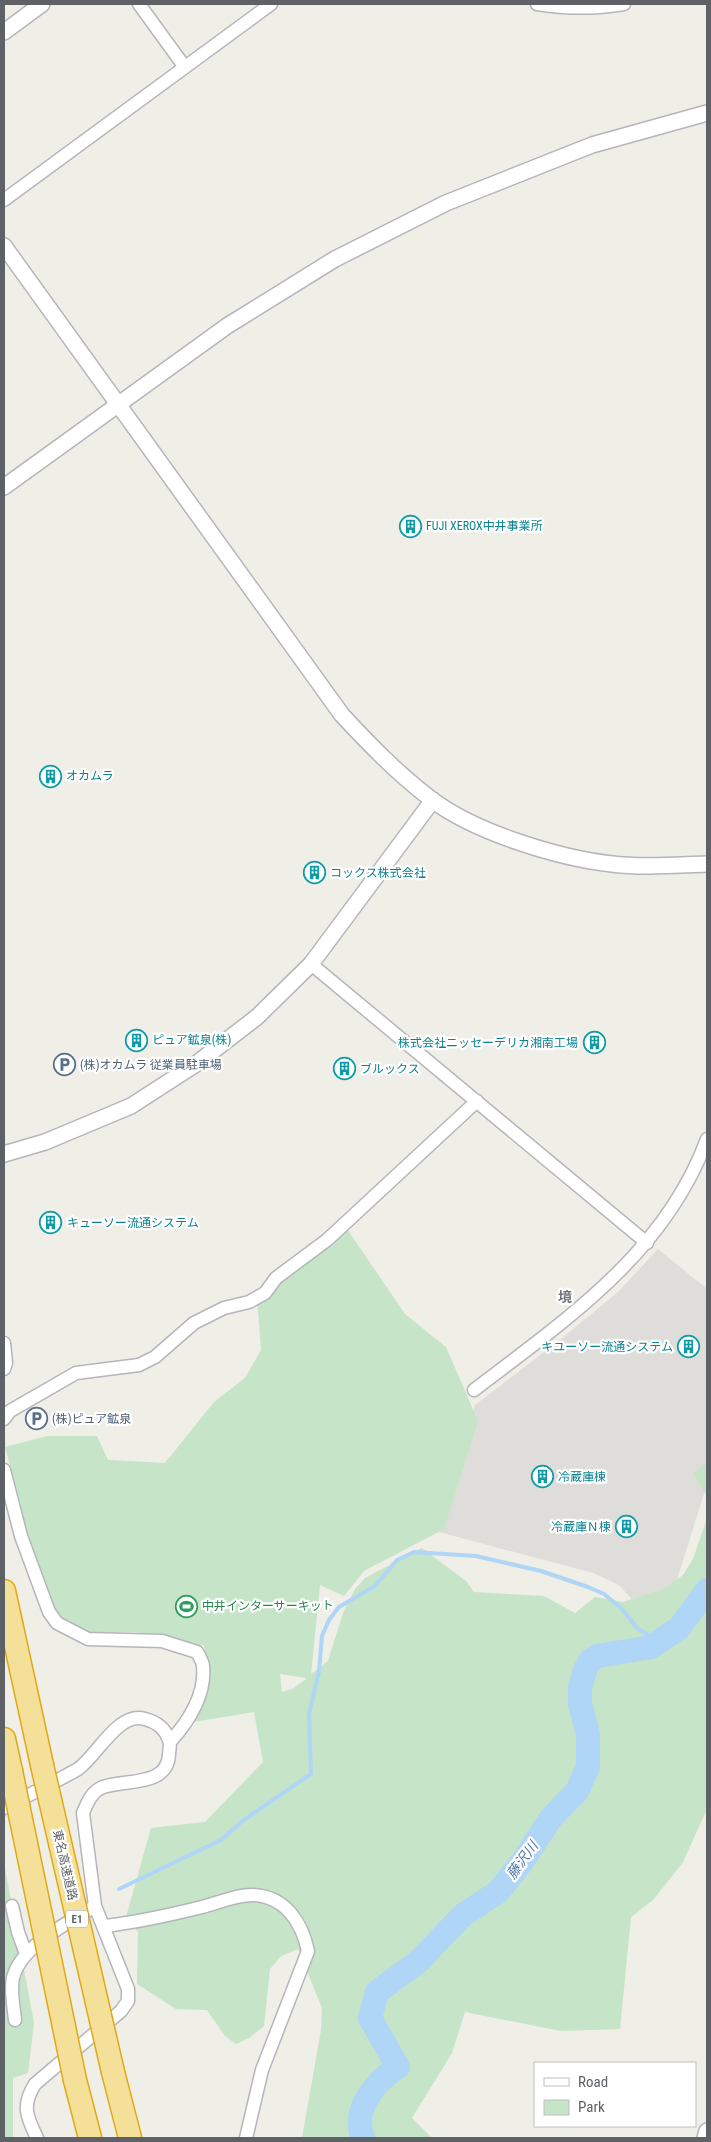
<svg xmlns="http://www.w3.org/2000/svg" width="711" height="2142" viewBox="0 0 711 2142" font-family="'Roboto Condensed','Noto Sans JP',sans-serif">
  <style>
    .industrial { fill: #deddd9 }
    .green { fill: #c6e4c7; fill-rule: evenodd }
    .lines { fill: none; stroke-linecap: round; stroke-linejoin: round }
    .stream { stroke: #afd5f7; stroke-width: 4 }
    .river { stroke: #afd5f7; stroke-width: 24 }
    .minor-casing { stroke: #b4b6ba; stroke-width: 15 }
    .tertiary-casing { stroke: #b4b6ba; stroke-width: 18 }
    .motorway-casing { stroke: #e1a915; stroke-width: 25 }
    .minor { stroke: #fff; stroke-width: 12 }
    .tertiary { stroke: #fff; stroke-width: 15 }
    .motorway { stroke: #f4e099; stroke-width: 22 }
    .motorway-bridge-casing { stroke: #e1a915; stroke-width: 25; stroke-linecap: butt }
    .motorway-bridge { stroke: #f4e099; stroke-width: 22 }
    .labels { text-anchor: middle; dominant-baseline: central; stroke-width: 4.5; stroke-linejoin: round; paint-order: stroke }
    .shield { fill: #fff; stroke: #8e9094; stroke-width: 1 }
    .shield-label { font-size: 11px; font-weight: bold; fill: #5e6166 }
    .culture-label { font-size: 12px; fill: #0d838f; stroke: #fff; text-anchor: start }
    .service-label { font-size: 12px; fill: #4e5e75; stroke: #fff; text-anchor: start }
    .leisure-label { font-size: 12px; fill: #27864d; stroke: #fff; text-anchor: start }
    .street-label { font-size: 12px; fill: #5e6166; stroke: #fff }
    .neighbourhood-label { font-size: 14px; font-weight: bold; fill: #6f7378; stroke: #fff }
    .water-label { font-size: 14px; font-style: italic; fill: #4c76a9; stroke: #fff }
  </style>
  <rect width="100%" height="100%" fill="#efeee7"/>
  <path class="industrial" d="M658 1249 707 1289V1484L672 1596 637 1605 619 1585 593 1573 439 1532 475 1405 561 1339 618 1292Z"/>
  <path class="green" d="M347 1229 405 1314 446 1347 478 1421 444 1529 364 1571 344 1596 320 1585 311 1674 328 1661 343 1613 355 1589 365 1578 422 1548 466 1581 474 1592 544 1596 575 1613 595 1597 623 1602 665 1588 683 1575 693 1559 707 1518V1809L683 1862 654 1899 631 1917 620 2029 561 2031 465 2012 452 2053 412 2118 432 2138H302L321 2030 322 2008 298 1949 281 1956 270 1969 264 2026 249 2038 236 2044 225 2036 207 2010 176 2009 137 1984 138 1932 126 1917 151 1828 205 1822 263 1762 254 1712 193 1722 208 1672 204 1645 197 1646 173 1637 133 1632 90 1633 77 1628 58 1616 26 1538 18 1506 21 1505 5 1447 47 1436H97L108 1460 165 1463 214 1402 245 1378 261 1350 257 1299ZM280 1674 306 1678V1679L294 1688 282 1692Z
    M707 1463V1496L693 1473Z
    M4 1863 34 2023 28 2073 13 2078V2138H4Z"/>
  <g class="lines">
    <path class="stream" d="M119 1889 221 1840 241 1822 311 1774 309 1714 319 1671 322 1636 329 1620 339 1607 375 1586 397 1560 414 1552 476 1556 541 1571 588 1587 604 1594 622 1609 638 1629 660 1641"/>
    <path class="river" d="M363 2138C351 2110 376 2081 398 2067L370 2018 377 1992 419 1961 463 1915 498 1892 522 1862 551 1818 577 1791 588 1767V1734L580 1704V1688L585 1670 590 1661 597 1656 651 1647 679 1628 707 1590"/>
    <defs>
      <path id="minor" d="M139 4 184 66
        M537 4C568 9 594 9 624 4
        M4 200 271 4
        M311 964 647 1243
        M4 1343 6 1363 4 1369
        M474 1390C567 1319 665 1253 707 1139
        M4 1419 10 1411 76 1373 139 1365 155 1357 194 1323 224 1308 249 1302 265 1293 276 1278 327 1240 477 1101
        M4 1470 21 1536 49 1612 57 1623 88 1639 162 1641 197 1652C199 1656 203 1662 203 1666 206 1695 188 1722 170 1742
        M4 1808C28 1795 54 1783 78 1769 97 1756 118 1711 145 1719 157 1722 165 1728 169 1740 171 1744 169 1750 169 1755 167 1787 125 1779 103 1787 92 1791 87 1803 83 1813L95 1906 128 1989V2001L121 2011 35 2084C21 2106 27 2117 37 2138
        M12 1906 18 1932 26 1954
        M105 1926C138 1922 170 1915 202 1907 218 1903 238 1894 254 1895 286 1897 302 1923 308 1951L262 2070 246 2138
        M15 2020C14 2008 10 1990 13 1978 20 1946 70 1922 95 1906"/>
      <path id="tertiary" d="M4 32 42 4
        M4 246 342 715C370 745 398 774 431 799 474 832 558 858 612 864 643 868 676 865 707 864
        M4 487 227 326 335 259 446 203 592 145 707 113
        M4 1154 45 1142 131 1106 196 1064 257 1017 311 964 433 800
        M705 2138 707 2131"/>
      <path id="motorway" d="M4 1591 42 1765
        M4 1739 11 1771
        M113 2072 130 2138
        M75 2080 90 2138"/>
    </defs>
    <use href="#minor" class="minor-casing"/>
    <use href="#tertiary" class="tertiary-casing"/>
    <use href="#motorway" class="motorway-casing"/>
    <use href="#minor" class="minor"/>
    <use href="#tertiary" class="tertiary"/>
    <use href="#motorway" class="motorway"/>
    <defs>
      <path id="motorway-bridge" d="M42 1765 113 2072
        M11 1771 75 2080"/>
    </defs>
    <use href="#motorway-bridge" class="motorway-bridge-casing"/>
    <use href="#motorway-bridge" class="motorway-bridge"/>
  </g>
  <defs>
    <symbol id="building-ring" viewBox="-11 -11 22 22"><circle r="9.5" fill="#fff" stroke="#0f9aa8" stroke-width="1.5"/><path d="M-4-6H4V6H1V3H-1V6H-4ZM-2.5-4.3h1.7v1.8h-1.7ZM.8-4.3h1.7v1.8H.8ZM-2.5-1h1.7V.8h-1.7ZM.8-1h1.7V.8H.8Z" fill="#0f9aa8"/></symbol>
    <symbol id="parking-ring" viewBox="-11 -11 22 22"><circle r="9.5" fill="#fff" stroke="#5c6f8a" stroke-width="1.5"/><path d="M-3.5-5.5H1a3.5 3.5 0 0 1 0 7H-1V5.5H-3.5ZM-1-3.4V-.6H.8a1.4 1.4 0 0 0 0-2.8Z" fill="#5c6f8a"/></symbol>
    <symbol id="stadium-ring" viewBox="-11 -11 22 22"><circle r="9.5" fill="#fff" stroke="#2e9e5b" stroke-width="1.5"/><path d="M0-5a6.5 5 0 1 0 0 10a6.5 5 0 1 0 0-10ZM-3.5-1.8h7v3.6h-7Z" fill="#2e9e5b"/></symbol>
  </defs>
  <g fill-rule="evenodd">
    <use href="#building-ring" x="398" y="514" width="25" height="25"/>
    <use href="#building-ring" x="38" y="764" width="25" height="25"/>
    <use href="#building-ring" x="302" y="860" width="25" height="25"/>
    <use href="#building-ring" x="124" y="1028" width="25" height="25"/>
    <use href="#building-ring" x="582" y="1030" width="25" height="25"/>
    <use href="#parking-ring" x="52" y="1052" width="25" height="25"/>
    <use href="#building-ring" x="332" y="1056" width="25" height="25"/>
    <use href="#building-ring" x="38" y="1210" width="25" height="25"/>
    <use href="#building-ring" x="676" y="1334" width="25" height="25"/>
    <use href="#parking-ring" x="24" y="1406" width="25" height="25"/>
    <use href="#building-ring" x="530" y="1464" width="25" height="25"/>
    <use href="#building-ring" x="614" y="1514" width="25" height="25"/>
    <use href="#stadium-ring" x="174" y="1594" width="25" height="25"/>
  </g>
  <g class="labels">
    <rect class="shield" x="66" y="1910.5" width="22" height="17" rx="4"/>
    <g class="shield-label">
      <text x="77" y="1919">E1</text>
    </g>
    <g class="culture-label">
      <text x="426" y="526">FUJI XEROX中井事業所</text>
      <text x="66" y="776">オカムラ</text>
      <text x="330" y="873">コックス株式会社</text>
      <text x="152" y="1040">ピュア鉱泉(株)</text>
      <text x="578" y="1043" text-anchor="end">株式会社ニッセーデリカ湘南工場</text>
      <text x="360" y="1069">ブルックス</text>
      <text x="67" y="1223">キューソー流通システム</text>
      <text x="673" y="1347" text-anchor="end">キユーソー流通システム</text>
      <text x="558" y="1477">冷蔵庫棟</text>
      <text x="611" y="1527" text-anchor="end">冷蔵庫Ｎ棟</text>
    </g>
    <g class="service-label">
      <text x="80" y="1065">(株)オカムラ 従業員駐車場</text>
      <text x="52" y="1419">(株)ピュア鉱泉</text>
    </g>
    <g class="leisure-label">
      <text x="202" y="1606">中井インターサーキット</text>
    </g>
    <g class="street-label">
      <text transform="translate(65 1865) rotate(77)">東名高速道路</text>
    </g>
    <g class="neighbourhood-label">
      <text x="565" y="1297">境</text>
    </g>
    <g class="water-label">
      <text transform="translate(522 1860) rotate(-54)">藤沢川</text>
    </g>
  </g>
  <rect width="711" height="2142" fill="none" stroke="#5e6166" stroke-width="10"/>
  <rect x="534" y="2062" width="162" height="65" fill="#ffffff" stroke="#bfc0c2"/>
  <rect x="544" y="2078" width="25" height="8" fill="#ffffff" stroke="#bfc0c2"/>
  <text x="578" y="2087" font-size="15" fill="#5e6166">Road</text>
  <rect x="544" y="2100" width="25" height="15" fill="#c6e4c7" stroke="#bfc0c2"/>
  <text x="578" y="2112" font-size="15" fill="#5e6166">Park</text>
</svg>
